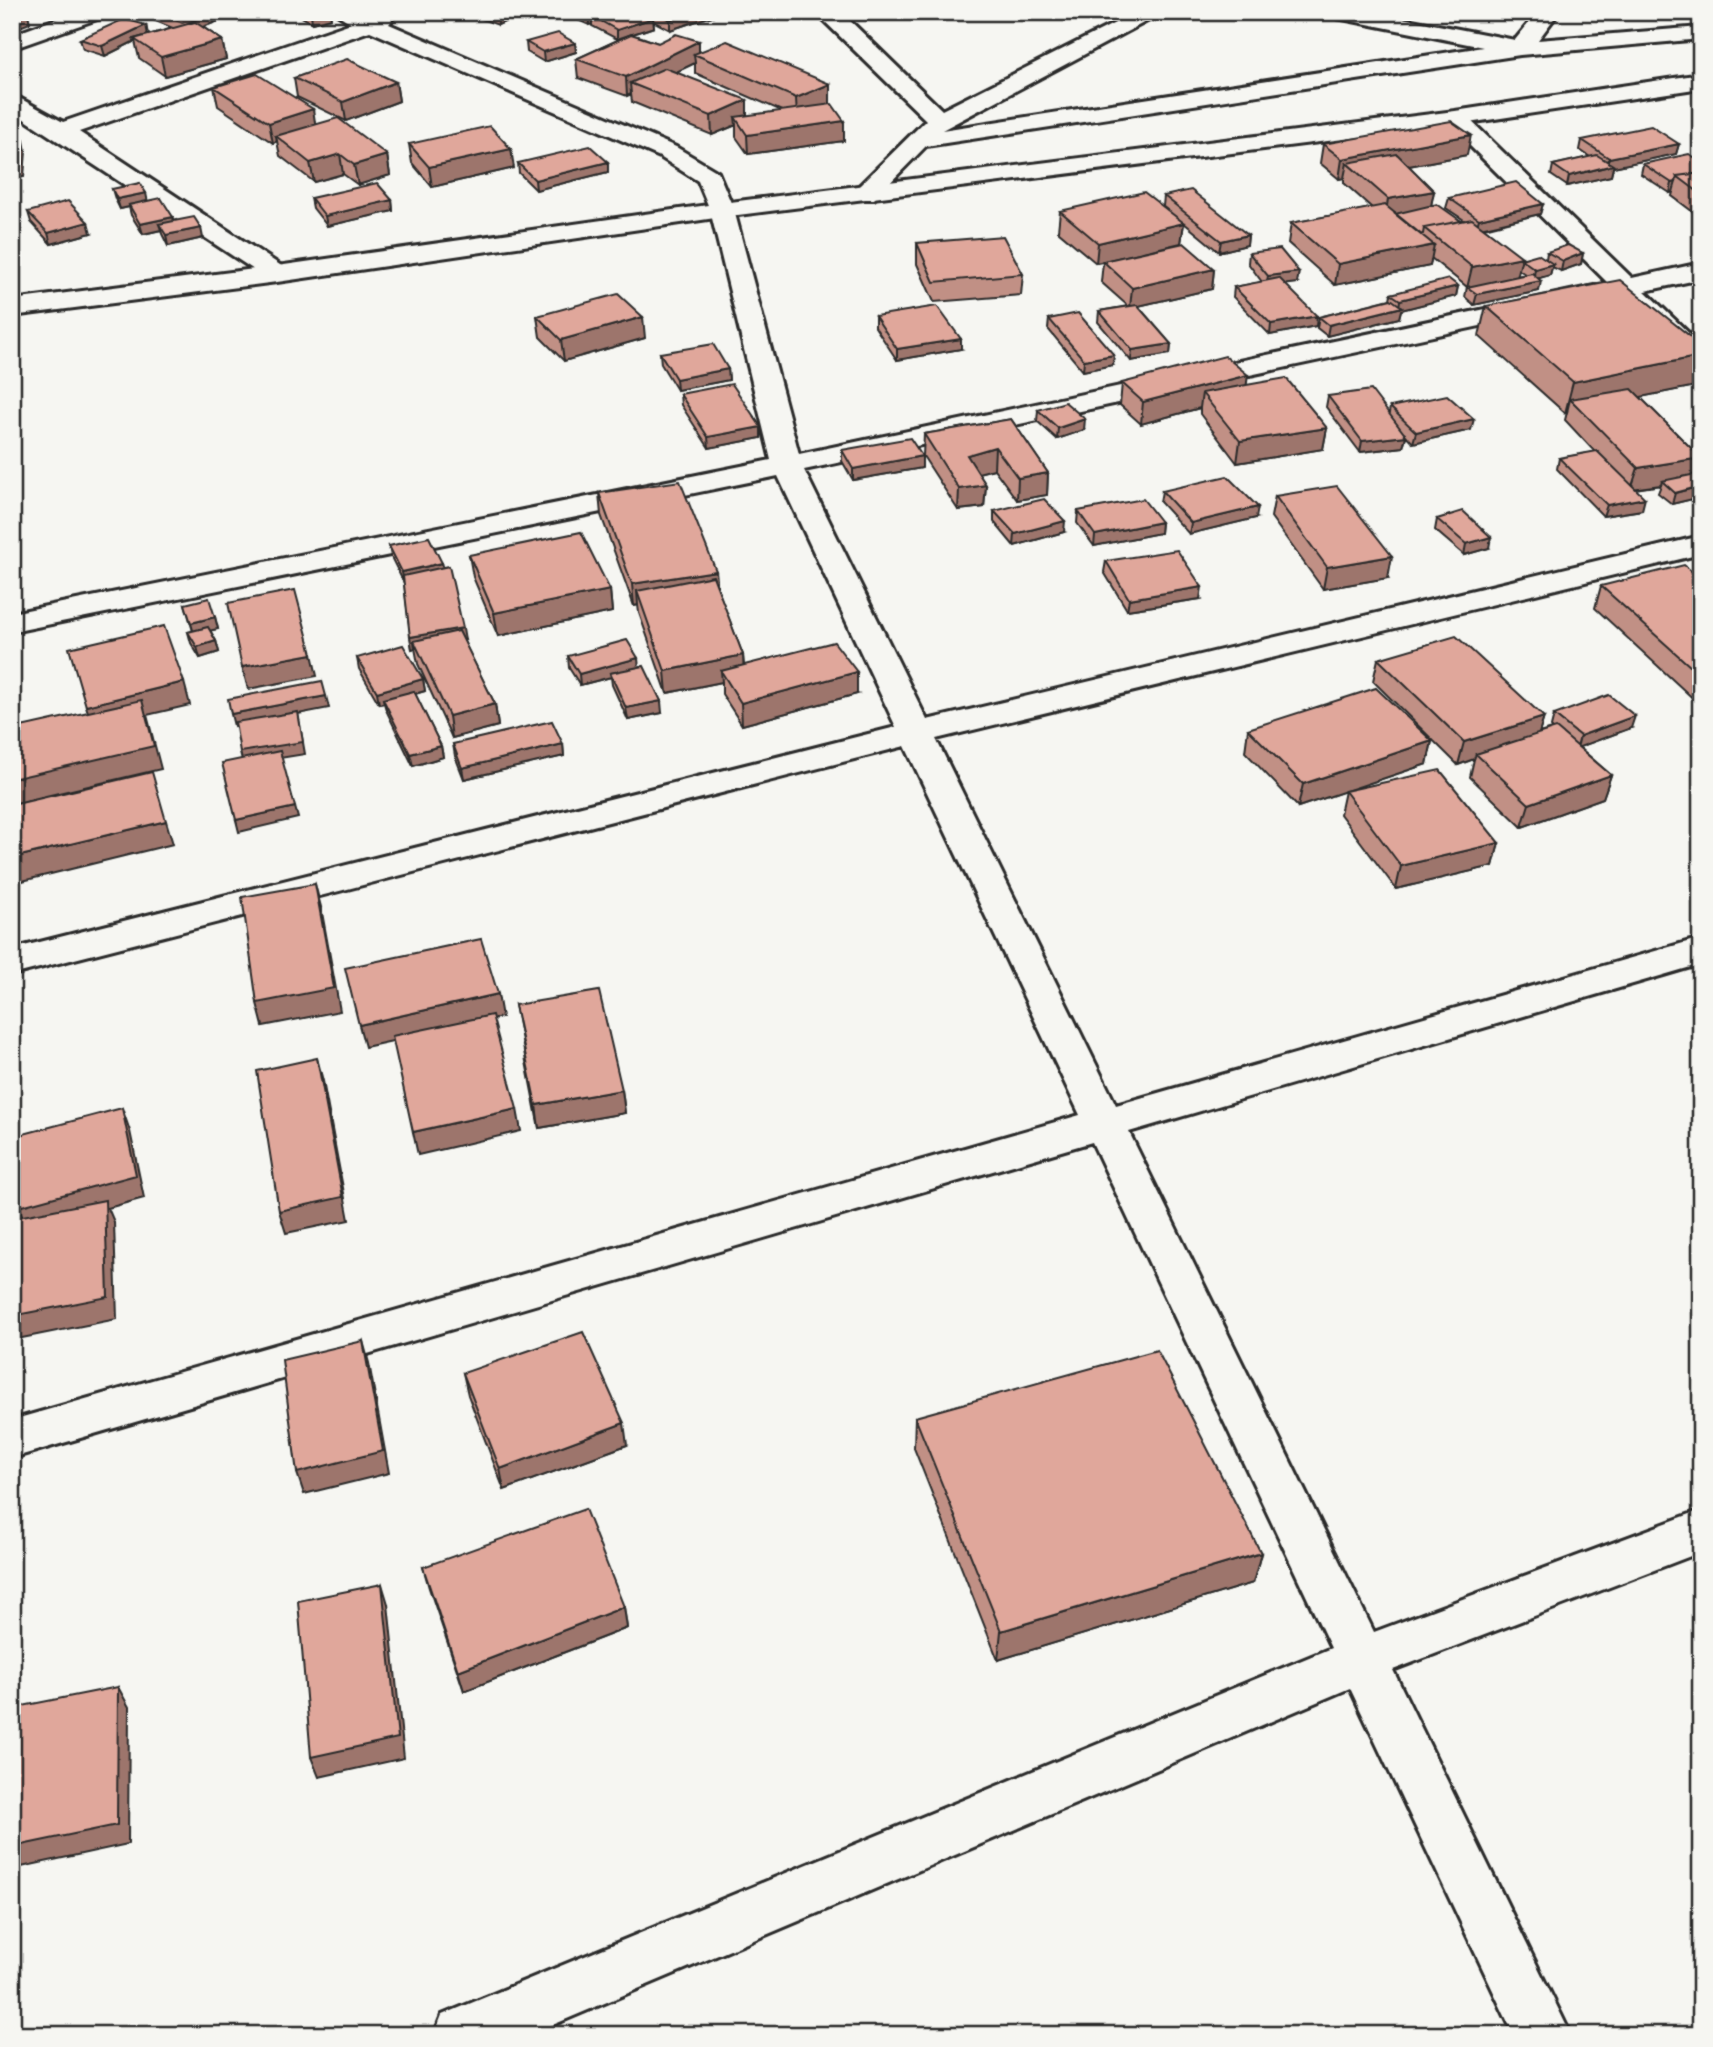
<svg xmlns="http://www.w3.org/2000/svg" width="1713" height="2047" viewBox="0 0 1713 2047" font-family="Itim,sans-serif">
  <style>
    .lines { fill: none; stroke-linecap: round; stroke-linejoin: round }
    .street-casing { stroke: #2b2b2b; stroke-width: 6 }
    .highway-casing { stroke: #2b2b2b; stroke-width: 6 }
    .street { fill: #f6f6f2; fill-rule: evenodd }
    .highway { fill: #f6f6f2; fill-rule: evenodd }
    .wall { fill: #c19085; stroke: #2b2b2b; stroke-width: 2; fill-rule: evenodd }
    .shaded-wall { fill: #9d756c; stroke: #2b2b2b; stroke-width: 2 }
    .building { fill: #e0a79b; stroke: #2b2b2b; stroke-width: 2 }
  </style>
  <rect width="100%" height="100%" fill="#f6f6f2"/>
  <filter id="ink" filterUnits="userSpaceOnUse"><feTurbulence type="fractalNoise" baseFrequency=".0143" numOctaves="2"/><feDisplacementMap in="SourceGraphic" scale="14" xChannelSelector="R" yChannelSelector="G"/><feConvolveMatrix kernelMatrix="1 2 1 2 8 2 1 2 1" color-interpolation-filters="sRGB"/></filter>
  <g filter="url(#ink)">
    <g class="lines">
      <defs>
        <path id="street" d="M75 12H105L103 17 12 49V35Z
          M334 12 389 15 392 20 389 24 676 147 718 172 734 210 799 454 1608 283 1447 123 1443 118 1447 113H1463L1632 278 1701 263V279L1645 291 1701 345V368L1691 366 1621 296 804 470 927 720 1701 536V554L936 739 1116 1105 1701 938V964L1129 1132 1374 1632 1701 1510V1552L1393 1670 1571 2035H1514L1350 1688 529 2035H434L442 2015 1331 1648 1092 1142 12 1458V1420L1080 1115 905 746 12 975V949L896 727 778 476 12 632V613L771 460 710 210 698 181 660 157 370 31 79 132 286 269 290 274 286 279H268L12 111V94L63 122 351 23Z
          M815 12H841L942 110 1137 12H1164L942 130 1483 47 1337 18 1327 12H1371L1515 40 1538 12H1559L1538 40 1701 27V39L1520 55 926 146 874 199H856L853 194 856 189 926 120Z"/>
        <path id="highway" d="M1701 74V88L1455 125 722 217 277 282 12 316V300L277 266 722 203 1455 111Z"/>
      </defs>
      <use href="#street" class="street-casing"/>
      <use href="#highway" class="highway-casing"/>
      <use href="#street" class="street"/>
      <use href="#highway" class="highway"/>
    </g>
    <path class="wall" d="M151 12H228L229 17 203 27 222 40 226 59 165 76 139 58 135 41 105 56 83 49 80 39 146 25 148 35 173 28 153 20Z
      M301 12H330L331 18 312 23 302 17Z
      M462 12H526L498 25Z
      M560 12H715V15L670 30 653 21 654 27 633 34 658 43 699 52 830 84V104L827 105 844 121V141L748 154 736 137V125L712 135 632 102 631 94 627 96 578 78 576 59 622 38 617 39 592 26V24L589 25ZM695 63V73L782 111 747 116 676 72Z
      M526 42 575 43 576 52 544 62 527 52Z
      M294 78 396 82 399 101 346 121 297 97Z
      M214 87 316 125 387 155 390 175 358 185 343 174 314 182 280 156 277 141 273 143 218 106Z
      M1582 140 1679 144 1676 154 1613 167 1611 176 1567 186 1551 175 1553 165 1590 157 1580 150Z
      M409 144 514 168 432 187 412 163Z
      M1323 144 1467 155 1409 166 1434 191 1431 205 1461 221 1464 220 1446 208 1449 198 1543 204 1540 214 1484 228 1521 259H1546L1547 252 1583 253 1581 264 1561 271 1552 267 1550 275 1538 278 1539 291 1474 305 1465 297 1467 287 1431 258 1430 266 1335 285 1288 243 1291 223 1372 208 1344 183V178L1339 179 1320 163ZM1519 270 1525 274 1517 276Z
      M1701 161V218L1672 196 1673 192 1670 193 1641 174 1643 164Z
      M608 162V172L536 190 519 173 518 163Z
      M112 189 148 201 173 217 174 221 203 238 168 246 162 234 161 230 143 234 131 215 129 207 120 209 115 199Z
      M1164 196 1248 235 1247 245 1219 252 1184 223 1181 243 1132 255 1214 269 1212 289 1138 306 1171 344 1170 354 1131 361 1098 322 1099 311 1128 306 1101 282 1103 262 1096 263 1058 231 1060 211 1163 206Z
      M311 198 392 200 393 211 327 226 313 208Z
      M28 212 91 233 51 244 31 222Z
      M917 243 1023 274 1021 295 934 302 917 264Z
      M1249 253 1297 283 1285 284 1316 326 1270 335 1233 297 1234 287 1262 282 1248 263Z
      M1458 286 1456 296 1401 310 1399 318 1327 336 1317 328 1319 317 1390 299 1391 294Z
      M1486 306 1701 345V385L1640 397 1701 458 1696 474 1701 473V497L1672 504 1658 493 1661 485 1635 489 1642 510 1603 516 1557 469 1559 458 1595 452 1565 420 1567 412 1565 413 1479 336Z
      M537 316 645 338 564 361 540 337Z
      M875 316 961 349 897 360 875 327Z
      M1049 319 1113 365 1083 371 1048 329Z
      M660 353 728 369 729 380 677 390 661 364Z
      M1248 375 1246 385 1327 428 1323 449 1237 463 1200 414V408L1141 424 1120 405 1122 383Z
      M680 394 761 427V438L709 448 681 405Z
      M1328 396 1389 413 1390 407 1471 430 1413 443 1404 433 1406 436 1403 447 1360 452 1326 407Z
      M1038 410 1084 430 1057 439 1037 421Z
      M1011 419 1048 473 1047 495 1017 500 994 469 978 473 986 485 984 507 958 510 923 456 924 434Z
      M842 450 922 468 853 480 842 461Z
      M1162 491 1256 518 1189 534 1160 502Z
      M599 493 716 571 717 587 743 655 744 665 857 694 742 725 722 694V682L667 693 639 613 638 605 634 606 601 515Z
      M1275 496 1388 578 1323 589 1271 517Z
      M994 511 1064 532 1014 546 994 522Z
      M1078 511 1161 522 1160 533 1094 546 1077 523Z
      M1437 519 1489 548 1464 555 1435 530Z
      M389 546 442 563 465 640H463L495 704 498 726 452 738 418 664 415 648 412 649 404 583 391 557Z
      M469 555 610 590 612 612 498 636 473 577Z
      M1701 559V576L1697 571Z
      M1106 561 1200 599 1127 610 1104 572Z
      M1701 579V704H1699L1595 608 1601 586Z
      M185 604 215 617 218 629 210 630 216 641 219 652 200 658 191 643 188 632 193 631Z
      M568 656 638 667 662 713 628 720 612 685 611 677 580 685 569 668Z
      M357 658 423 679 425 691 415 694 441 746 443 757 413 766 386 710 384 703 379 704 359 669Z
      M1378 659 1544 717 1539 733 1553 729 1551 727 1554 715 1631 728 1579 747 1611 775 1603 798 1522 827 1470 777 1474 759 1458 765 1373 681Z
      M1248 729 1432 741 1427 764 1345 791 1499 843 1493 866 1396 889 1340 814 1345 791 1298 807 1245 752Z
      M453 744H563L564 756 464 779 455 756Z
      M515 1005 622 1090 625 1113 539 1128Z
      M463 1373 627 1445 504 1490 468 1395Z
      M915 1417 1261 1553 1253 1583 998 1660 914 1448Z
      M423 1567 624 1607 627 1628 464 1691 429 1588Z"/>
    <path class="shaded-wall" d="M214 12H228L229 17 187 33 185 24Z
      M315 12H330L331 18 312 23 311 13Z
      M503 12H526L498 25 497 15Z
      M588 12H623L592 16V24L589 25Z
      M694 12H715V15L670 30V20Z
      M28 14 30 23 12 30V19Z
      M653 18 654 27 617 39V30Z
      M146 25 148 35 134 39 135 41 105 56 102 46Z
      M222 40 226 59 165 76 161 57Z
      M699 41V56L694 54 695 63 643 88 630 83 631 94 627 96 626 77Z
      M575 43 576 52 544 62 543 52Z
      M396 82 399 101 346 121 343 102Z
      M830 84V104L797 118 796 98Z
      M747 100V119L735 117 736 125 712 135 711 116Z
      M313 109 316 129 276 136 277 141 273 143 269 123Z
      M844 121V141L748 154 747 135Z
      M1471 135 1467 155 1361 175 1347 163 1344 178 1339 179 1342 159Z
      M24 141 26 151 24 177 12 178V168Z
      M1679 144 1676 154 1613 167 1611 176 1567 186 1569 176 1606 167 1609 158Z
      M511 149 514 168 432 187 429 167Z
      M340 154 343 174 314 182 310 163Z
      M387 155 390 175 358 185 354 165Z
      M608 162V172L536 190 535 180Z
      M1676 182 1673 192 1670 193 1672 183Z
      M1434 191 1430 211 1385 219 1388 199Z
      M146 193 148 203 129 205V207L120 209 117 199Z
      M392 200 393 211 327 226 325 216Z
      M1543 204 1540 214 1476 229 1479 219Z
      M173 217 175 227 159 224 161 230 143 234 140 224Z
      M88 222 91 233 51 244 48 233Z
      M1184 223 1181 243 1096 263 1098 243Z
      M201 228 203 238 168 246 166 235Z
      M1248 235 1247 245 1219 252 1221 241Z
      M1434 245 1430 266 1335 285 1338 264Z
      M1583 253 1581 264 1561 271 1563 261Z
      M1522 257 1517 278 1467 288 1472 267Z
      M1553 264 1550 275 1533 280 1535 269Z
      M1214 269 1212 289 1130 308 1132 288Z
      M1299 272 1297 283 1266 287 1268 276Z
      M1541 281 1539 291 1474 305 1477 294Z
      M1458 286 1456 296 1401 310 1399 318 1327 336 1329 325 1399 308 1400 300Z
      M1317 316 1316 326 1270 335 1271 324Z
      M643 317 645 338 564 361 561 340Z
      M961 339V349L897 360V349Z
      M1171 344 1170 354 1131 361 1132 350Z
      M1114 355 1113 365 1083 371 1084 360Z
      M1701 356V385L1581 409 1570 399 1567 412 1565 413 1573 382Z
      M728 369 729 380 677 390 676 379Z
      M1248 375 1245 396 1202 393 1200 408 1141 424 1143 402Z
      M1085 419 1084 430 1057 439 1058 428Z
      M1474 419 1471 430 1413 443 1416 432Z
      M761 427V438L709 448 708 437Z
      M1327 428 1323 449 1237 463 1240 441Z
      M1406 436 1403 447 1360 452 1362 441Z
      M995 447 994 469 966 476 967 455Z
      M922 456V468L853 480V469Z
      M1701 458 1694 479 1662 481 1661 485 1631 489 1638 468Z
      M1048 473 1047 495 1017 500 1018 478Z
      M986 485 984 507 958 510 959 489Z
      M1701 486V497L1672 504 1675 493Z
      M1645 498 1642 510 1603 516 1607 505Z
      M1258 507 1256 518 1189 534 1191 523Z
      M1065 521 1064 532 1014 546 1015 534Z
      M1161 522 1160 533 1094 546 1095 535Z
      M1491 537 1489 548 1464 555 1466 544Z
      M1392 556 1388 578 1323 589 1327 567Z
      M442 563 444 574 404 583 402 572Z
      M716 571 718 593 637 591 638 605 634 606 632 584Z
      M1202 587 1200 599 1127 610 1129 599Z
      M610 590 612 612 498 636 494 613Z
      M215 617 218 629 194 634 191 623Z
      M463 628 465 640 417 648 414 641 415 648 412 649 410 637Z
      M216 641 219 652 200 658 197 647Z
      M312 654 317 676 248 689 242 667Z
      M743 655 744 678 721 671 722 682 667 693 665 671Z
      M638 658 639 669 610 673 611 677 580 685 579 674Z
      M857 672V694L742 725 741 703Z
      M423 679 425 691 385 702 383 699 384 703 379 704 377 692Z
      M184 682 190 705 147 715 161 769 16 803 12 792V779L93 728 86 706Z
      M326 696 329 708 298 714 305 754 243 764 240 752 298 714 234 726 231 714Z
      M661 701 662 713 628 720 626 708Z
      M495 704 498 726 452 738 449 716Z
      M1635 716 1631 728 1577 748 1580 736Z
      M1544 717 1537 740 1476 754 1474 759 1458 765 1464 742Z
      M1432 741 1427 764 1298 807 1303 784Z
      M563 744 564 756 464 779 462 768Z
      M441 746 443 757 413 766 410 754Z
      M1611 775 1603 798 1522 827 1529 804Z
      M295 807 298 818 239 832 236 820Z
      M166 821 173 844 14 883 12 879V858Z
      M1499 843 1493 866 1396 889 1401 866Z
      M315 884 321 907 340 1011 263 1026 257 1003Z
      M498 994 502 1017 365 1047 359 1025Z
      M317 1058 323 1081 349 1220 286 1233 279 1211Z
      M622 1090 625 1113 539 1128 536 1105Z
      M122 1108 130 1131 144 1198 108 1208 114 1222 117 1319 12 1340V1316L28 1230 18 1207Z
      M517 1109 521 1131 418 1155 413 1132Z
      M363 1341 369 1363 389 1473 304 1494 297 1473Z
      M624 1423 627 1445 504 1490 500 1469Z
      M1261 1553 1253 1583 998 1660 1001 1631Z
      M382 1584 388 1604 404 1758 319 1777 311 1757Z
      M624 1607 627 1628 464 1691 458 1671Z
      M118 1687 129 1707 128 1844 12 1869V1847Z"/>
    <path class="building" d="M12 12H25L28 14 12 19Z
      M155 12H214L185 24Z
      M488 12H503L497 15Z
      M604 12H642L653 18 617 30 592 16Z
      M653 12H694L670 20Z
      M124 19 146 25 102 46 80 39Z
      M195 22 222 40 161 57 134 39Z
      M558 33 575 43 543 52 526 42Z
      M631 34 658 43 676 34 699 41 626 77 576 59Z
      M727 41 830 84 796 98 694 54Z
      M347 59 396 82 343 102 294 78Z
      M665 68 747 100 711 116 630 83Z
      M257 74 313 109 269 123 214 87Z
      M832 104 844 121 747 135 735 117Z
      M338 118 387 155 354 165 340 154 310 163 276 136Z
      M1451 121 1471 135 1342 159 1323 144Z
      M490 126 511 149 429 167 409 144Z
      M1651 126 1679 144 1609 158 1582 140Z
      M24 141 22 167 12 168V142Z
      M590 146 608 162 535 180 518 163Z
      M1397 154 1434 191 1388 199 1347 163Z
      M1689 154 1701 161V173L1677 176 1676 182 1672 183 1643 164Z
      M1597 155 1613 165 1569 176 1553 165Z
      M1701 173V194L1677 176Z
      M1516 182 1543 204 1479 219 1449 198Z
      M140 183 146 193 117 199 112 189Z
      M377 183 392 200 325 216 311 198Z
      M1191 190 1248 235 1221 241 1164 196Z
      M1144 192 1184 223 1098 243 1060 211Z
      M161 198 173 217 140 224 129 205Z
      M68 201 88 222 48 233 28 212Z
      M1437 204 1461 221 1424 228 1423 234 1421 235 1395 214Z
      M1385 205 1434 245 1338 264 1291 223Z
      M194 217 201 228 166 235 159 224Z
      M1472 219 1522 257 1472 267 1424 228Z
      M1003 236 1023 274 934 282 917 243Z
      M1184 243 1214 269 1132 288 1103 261Z
      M1568 245 1583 253 1563 261 1547 252Z
      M1280 249 1299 272 1268 276 1249 253Z
      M1538 254 1553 264 1535 269 1521 259Z
      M1532 273 1541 281 1477 294 1467 287Z
      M1279 278 1317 316 1271 324 1234 287Z
      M1449 279 1458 286 1400 300 1391 294Z
      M1620 280 1701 345V356L1573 382 1486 306Z
      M618 294 643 317 561 340 537 316Z
      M1391 299 1402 307 1329 325 1319 317Z
      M1137 305 1171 344 1132 350 1099 311Z
      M937 306 961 339 897 349 875 316Z
      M1078 313 1114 355 1084 360 1049 319Z
      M713 344 728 369 676 379 660 353Z
      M1225 356 1248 375 1143 402 1122 383Z
      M1286 378 1327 428 1240 441 1202 393Z
      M732 384 761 427 708 437 680 394Z
      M1632 389 1701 458 1638 468 1570 399Z
      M1371 390 1406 436 1362 441 1328 396Z
      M1447 395 1474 419 1416 432 1390 407Z
      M1065 402 1085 419 1058 428 1038 410Z
      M1011 419 1048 473 1018 478 995 447 967 455 986 485 959 489 924 434Z
      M910 438 922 456 853 469 842 450Z
      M1597 451 1645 498 1607 505 1559 458Z
      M1701 473V486L1675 493 1662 481Z
      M1227 476 1258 507 1191 523 1162 491Z
      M680 481 716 571 632 584 599 493Z
      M1337 486 1392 556 1327 567 1275 496Z
      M1044 499 1065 521 1015 534 994 511Z
      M1143 499 1161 522 1095 535 1078 511Z
      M1463 511 1491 537 1466 544 1437 519Z
      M581 532 610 590 494 613 469 555Z
      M429 537 442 563 402 572 389 546Z
      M1177 550 1202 587 1129 599 1106 561Z
      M1684 565 1701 579V676L1601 586Z
      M449 566 463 628 410 637 403 576Z
      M713 576 743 655 665 671 637 591Z
      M295 590 312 654 242 667 228 603Z
      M209 598 215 617 191 623 185 604Z
      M164 626 184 682 86 706 69 648Z
      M208 627 216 641 197 647 188 632Z
      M459 631 495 704 449 716 414 641Z
      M1456 636 1544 717 1464 742 1378 659Z
      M627 640 638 658 579 674 568 656Z
      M834 642 857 672 741 703 721 671Z
      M403 645 423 679 377 692 357 658Z
      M644 666 661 701 626 708 610 673Z
      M322 681 326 696 231 714 228 699Z
      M1376 688 1432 741 1303 784 1248 729Z
      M414 691 441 746 410 754 383 699Z
      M1609 695 1635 716 1580 736 1554 715Z
      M142 700 154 746 12 779V729Z
      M298 712 303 742 240 752 235 722Z
      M552 721 563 744 462 768 453 744Z
      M1556 728 1611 775 1529 804 1476 754Z
      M280 751 295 807 236 820 222 763Z
      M1440 770 1499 843 1401 866 1345 791Z
      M152 772 166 821 12 858V805Z
      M315 884 334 988 257 1003 242 897Z
      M481 939 498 994 359 1025 345 968Z
      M599 991 622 1090 536 1105 515 1005Z
      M492 1015 517 1109 413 1132 392 1036Z
      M317 1058 343 1197 279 1211 257 1071Z
      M122 1108 136 1175 18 1207 12 1175V1137Z
      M105 1200 108 1297 12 1316V1218Z
      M583 1332 624 1423 500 1469 463 1373Z
      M363 1341 383 1451 297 1473 282 1360Z
      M1157 1350 1261 1553 1001 1631 915 1417Z
      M585 1509 624 1607 458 1671 423 1567Z
      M382 1584 398 1738 311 1757 298 1601Z
      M118 1687 117 1825 12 1847V1708Z"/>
  </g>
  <rect width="1713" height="2047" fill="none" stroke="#f6f6f2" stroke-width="42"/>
  <rect x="21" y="21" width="1671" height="2005" fill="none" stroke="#2b2b2b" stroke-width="2.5" filter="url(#ink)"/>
</svg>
